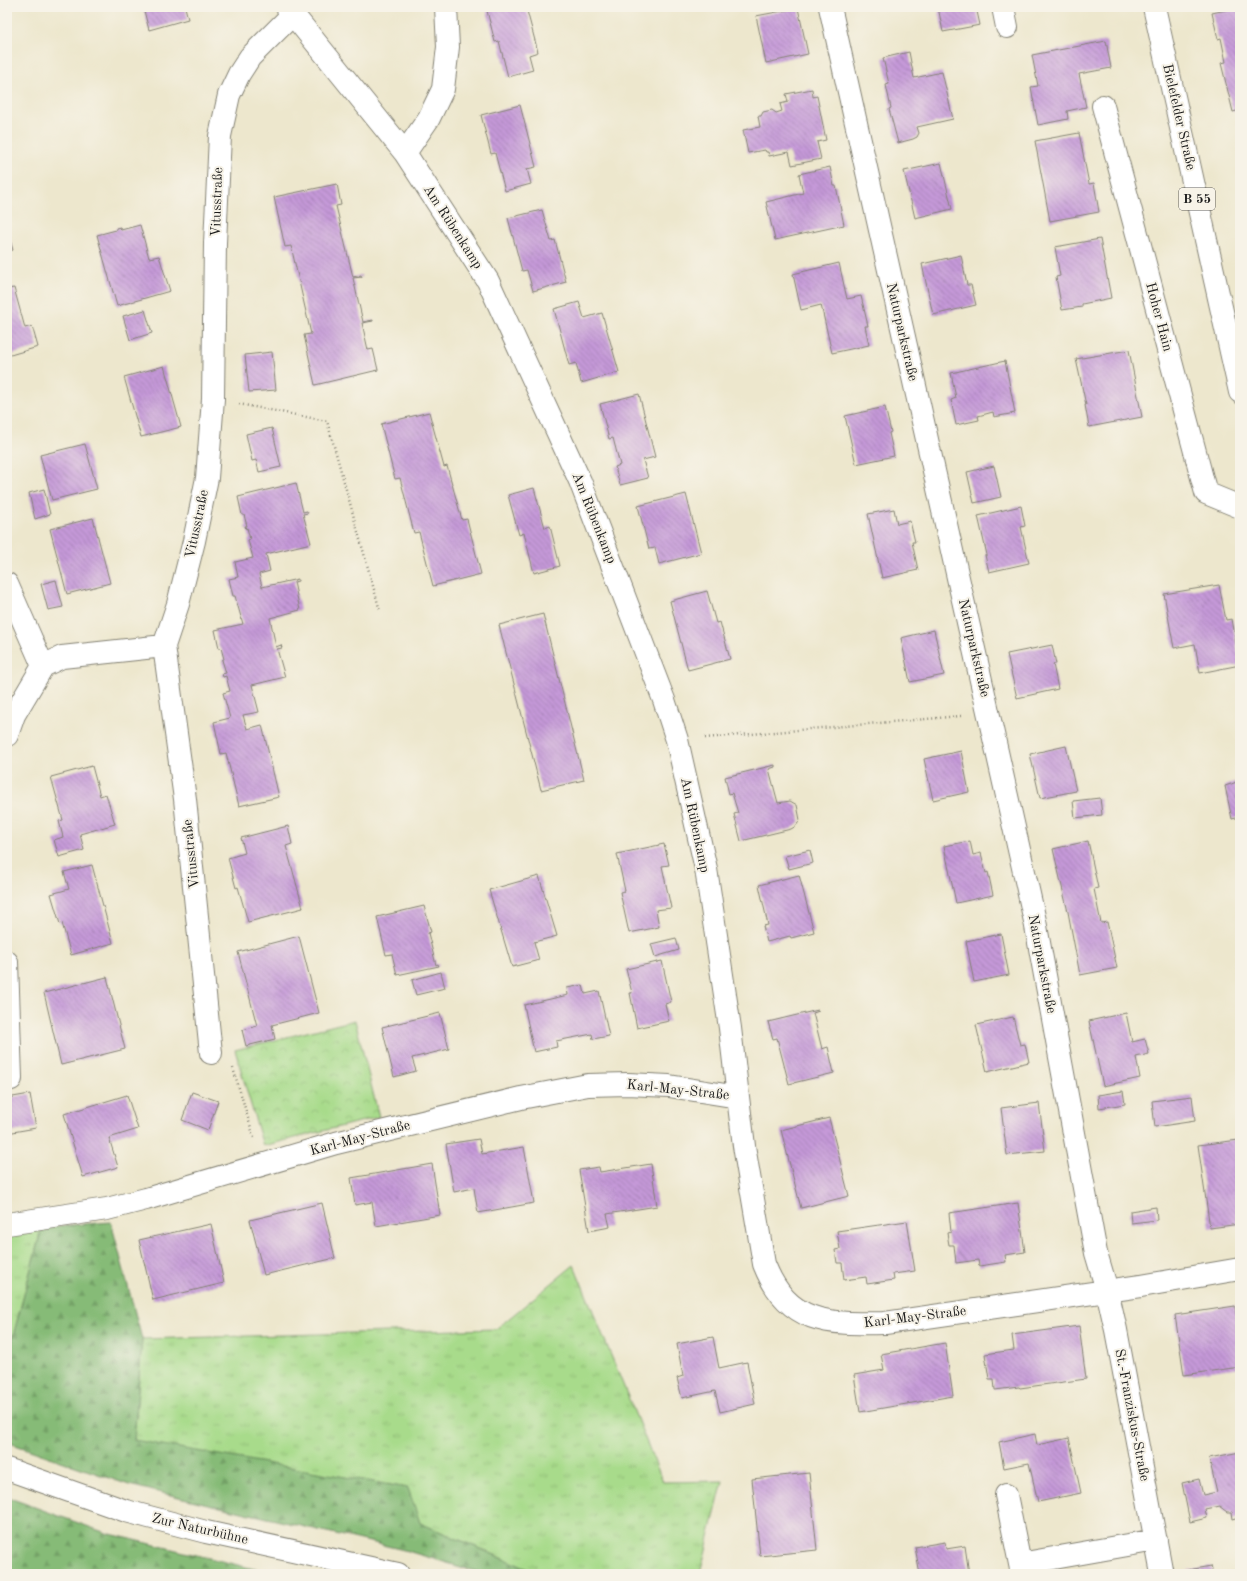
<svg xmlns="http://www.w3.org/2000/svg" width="1247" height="1581" viewBox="0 0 1247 1581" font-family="'Old Standard TT',serif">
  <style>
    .grass { fill: url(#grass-tufts); stroke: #627c54 }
    .forest { fill: url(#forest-firs); stroke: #516c4a }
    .park { fill: url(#park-crowns); stroke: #627c54 }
    .building { fill: url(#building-back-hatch) }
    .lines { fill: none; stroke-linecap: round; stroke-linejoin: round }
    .minor-casing { stroke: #848274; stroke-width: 24 }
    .major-casing { stroke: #848274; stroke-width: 24 }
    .path { stroke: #848274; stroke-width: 2.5; stroke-dasharray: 1 3; stroke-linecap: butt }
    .minor { stroke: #fff; stroke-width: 22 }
    .major { stroke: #fff; stroke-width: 22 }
    .labels { text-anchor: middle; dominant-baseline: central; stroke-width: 4; stroke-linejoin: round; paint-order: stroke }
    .shield { fill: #f7f3e8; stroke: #5e5c59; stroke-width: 1 }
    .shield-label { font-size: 13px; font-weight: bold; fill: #1c1c1c }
    .street-label { font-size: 14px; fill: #1c1c1c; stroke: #f7f3e8 }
  </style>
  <defs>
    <pattern id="grass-tufts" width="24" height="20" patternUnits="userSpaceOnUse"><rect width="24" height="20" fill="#a8db8b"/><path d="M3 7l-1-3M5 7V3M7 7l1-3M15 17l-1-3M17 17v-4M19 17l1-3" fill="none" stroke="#90bb77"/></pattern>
    <pattern id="forest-firs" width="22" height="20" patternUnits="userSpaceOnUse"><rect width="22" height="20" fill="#86bb77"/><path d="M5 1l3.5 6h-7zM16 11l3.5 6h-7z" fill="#73a066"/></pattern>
    <pattern id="park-crowns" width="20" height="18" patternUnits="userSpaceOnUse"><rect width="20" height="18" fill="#a8db8b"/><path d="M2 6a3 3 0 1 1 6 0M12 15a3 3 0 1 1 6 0" fill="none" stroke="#90bb77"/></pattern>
    <pattern id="building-back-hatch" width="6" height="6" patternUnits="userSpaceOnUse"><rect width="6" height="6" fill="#c599d8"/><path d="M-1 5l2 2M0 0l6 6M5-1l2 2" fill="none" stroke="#9f7cae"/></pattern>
  </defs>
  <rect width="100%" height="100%" fill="#f7f3e8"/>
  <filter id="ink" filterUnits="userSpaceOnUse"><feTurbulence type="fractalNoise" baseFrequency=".025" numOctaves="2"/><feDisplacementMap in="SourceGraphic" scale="8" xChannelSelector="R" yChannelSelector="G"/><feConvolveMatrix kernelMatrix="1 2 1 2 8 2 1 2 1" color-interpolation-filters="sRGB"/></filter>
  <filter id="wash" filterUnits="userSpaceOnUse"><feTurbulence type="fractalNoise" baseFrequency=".012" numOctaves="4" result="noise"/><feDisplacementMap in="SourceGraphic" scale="16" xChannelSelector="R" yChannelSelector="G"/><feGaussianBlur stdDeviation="0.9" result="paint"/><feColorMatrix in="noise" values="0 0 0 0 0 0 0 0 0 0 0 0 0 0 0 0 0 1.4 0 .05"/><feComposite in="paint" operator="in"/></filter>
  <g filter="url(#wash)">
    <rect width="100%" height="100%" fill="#ede7cd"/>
    <path class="grass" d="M42 1227 7 1359V1234Z
      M574 1265 663 1482 723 1481 700 1574H539L420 1523 407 1488 134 1441 142 1339 496 1329Z"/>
    <path class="forest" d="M111 1222 142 1339 134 1440 408 1488 420 1523 539 1574H484L404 1550 216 1506 129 1485 7 1442V1359L42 1227Z
      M7 1497 106 1533 275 1574H7Z"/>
    <path class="park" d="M355 1020 379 1117 263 1146 235 1050Z"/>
    <g id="blocks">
      <path class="building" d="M143 7H185L188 19 149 30Z
        M486 7H526L538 52 529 55 533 70 508 77 499 41 495 42Z
        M938 7H976L980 25 943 32Z
        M1240 7V110L1233 112 1221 63 1226 62 1221 38 1218 39 1212 13Z
        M798 8 808 54 766 63 756 16Z
        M1106 41 1111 68 1079 74 1086 107 1067 111 1068 119 1038 125 1031 87 1038 86 1032 55Z
        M909 52 914 78 942 72 953 119 917 127 919 133 917 137 913 139 898 143 889 109 891 108 886 85 889 84 883 58Z
        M812 89 813 97 817 96 826 140 817 142 821 159 792 165 789 152 769 156 768 152H766L765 150 748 153 743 130 760 127 758 116H761L763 112 772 110 776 113 782 111 780 104 788 102 786 94Z
        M520 105 536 167 527 169 531 184 505 191 495 153 491 154 481 115Z
        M1079 133 1089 184 1094 183 1099 212 1050 221 1035 141Z
        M941 163 952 209 915 218 904 171Z
        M830 167 834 186H836L844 225 775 240 766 202 803 193 799 174Z
        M337 184 341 205 336 206 353 277 361 275 362 277 353 278 363 322 373 320V321L362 323 368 350 373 349 378 370 315 385 304 335 311 334 291 246 285 247 274 197Z
        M542 210 551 241 555 240 566 282 533 291 527 270 522 271 508 218Z
        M140 225 149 258 159 256 170 291 117 306 97 235 116 230V228L120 227 121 230Z
        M7 230 13 250 7 252Z
        M1100 239 1111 298 1082 304V307L1062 310 1056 277 1060 276 1055 247Z
        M961 255 967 285H971L976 305 933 315 922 264Z
        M839 263 847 299 861 296 868 326H865L869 345 832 353 821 305 801 310 793 274Z
        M14 288 25 328 32 326 38 347 7 356V289Z
        M579 302 584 318 602 313 619 372 581 383 576 363 569 365 554 309Z
        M145 310 152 333 130 340 123 316Z
        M1129 350 1142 417 1089 427 1085 405H1086L1076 359Z
        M272 352 276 390 249 392 245 355Z
        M1005 361 1015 413 994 417 993 412 978 416 979 420 956 425 951 400 956 398 951 373Z
        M164 366 181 427 141 437 124 377Z
        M639 394 655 457 643 460 648 478 620 485 615 467 620 465 613 438 609 439 600 404Z
        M885 407 891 432 889 433 894 456 856 464 845 416Z
        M429 412 444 467 447 466 462 520 467 519 481 574 433 586 419 532 414 533 400 478 395 479 381 424Z
        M272 428 281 467 259 472 256 460 252 461 246 434Z
        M85 444 97 489 52 500 40 455Z
        M994 466 1001 497 974 503 967 472Z
        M296 483 303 512 307 511 308 513 303 514 311 543 266 554 270 571 259 574 262 587 298 579V581L294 582 300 610 270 618 276 647 281 645 282 648 277 649 285 677 252 685 259 712 243 715 247 729 262 725 279 797 239 806 226 753 221 754 214 722 230 718 223 693 230 691 226 676 223 677 222 674 226 673 222 660 224 659 221 648H219L215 630 243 624 235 596H233L229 579 238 577 235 562 253 558 248 540 250 539 247 528 246 529 245 526H247L244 515H242L238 497Z
        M534 488 545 528 550 526 560 566 534 573 524 533 519 535 508 495Z
        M44 489 50 514 35 519 29 493Z
        M686 494 701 553 659 564 655 548 649 549 638 506Z
        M1021 506 1025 526 1021 527 1029 563 989 572 985 555H987L978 516Z
        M894 509 897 524 910 521 915 542H912L918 570 882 578 868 514Z
        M93 518 110 583 67 594 50 529Z
        M56 580 63 607 48 610 41 584Z
        M1219 585 1226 620 1232 619 1240 665 1200 673 1195 644 1174 648 1164 594Z
        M707 591 716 623 720 622 730 659 688 670 670 601Z
        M543 614 584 780 541 790 499 625Z
        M934 630 944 675 910 682 901 638Z
        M1052 645 1056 664H1053L1058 689 1017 698 1007 654Z
        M1066 746 1076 791 1040 798 1030 754Z
        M961 751 969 792 933 800 924 759Z
        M775 765V767L769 769 778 803 790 801 797 805 800 820 796 826 791 829 741 841 734 814 738 813 732 793 729 794 725 777Z
        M92 766 100 796 106 794 115 824 80 834 84 850 59 857 54 840 63 837 59 821 63 820 51 777Z
        M1240 781V817L1232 819 1225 786Z
        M1100 798 1102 815 1075 818 1073 801Z
        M288 826 292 844 286 846 303 908 248 922 238 887 236 888 228 858 245 853 241 838Z
        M970 841 973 855 981 853 986 873 988 872 993 895 956 903 944 846Z
        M1088 841 1098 888 1094 889 1101 923 1107 922 1117 968 1080 975 1068 912 1053 849Z
        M664 844 669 865 662 866 671 908 656 910 659 927 629 933 620 892 625 891 617 854Z
        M810 850 813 863 789 869 785 856Z
        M92 865 113 943 71 955 62 923 60 924 51 894 69 889 64 872Z
        M799 875 814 932 791 938 790 936 767 942 763 926 768 925 759 885Z
        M539 876 557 936 534 942 539 960 512 967 489 890Z
        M424 906 431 932 428 933 436 965 438 964 439 966 397 975 392 954 386 955 377 917Z
        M1001 934 1009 975 974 982 966 941Z
        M299 936 319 1013 272 1025 275 1039 246 1046 242 1030 257 1026 238 952Z
        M676 938 679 950 655 957 651 944Z
        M662 961 671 1002 665 1004 669 1021 637 1028 630 993H632L626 969Z
        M441 972 445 988 416 995 412 980Z
        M107 977 125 1049 61 1065 44 993Z
        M583 985 585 994 599 991 609 1036 593 1039 592 1034 556 1041 557 1047 534 1052 524 1005 568 995 567 988Z
        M818 1010 819 1011 813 1013 822 1049 828 1047 834 1073 789 1084 777 1038 773 1039 768 1022Z
        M440 1013 449 1049 412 1058 416 1071 394 1077 382 1027Z
        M1126 1013 1132 1042 1145 1039 1149 1054 1136 1057 1140 1078 1103 1086 1089 1021Z
        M1013 1017 1020 1045 1025 1044 1029 1062 987 1072 976 1025Z
        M1123 1091 1125 1104 1099 1108 1098 1095Z
        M192 1092 218 1101 208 1130 182 1120Z
        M30 1094 36 1128 7 1133V1098Z
        M127 1095 138 1129 109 1138 118 1167 83 1177 64 1114Z
        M1192 1096 1195 1121 1155 1127 1152 1101Z
        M1039 1103 1045 1151 1007 1155 1001 1108Z
        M829 1118 849 1196 801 1208 781 1130Z
        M479 1139 482 1154 524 1147 534 1203 478 1213 474 1188 454 1192 446 1144Z
        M1239 1140 1240 1149V1224L1210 1228 1198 1145Z
        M432 1164 440 1215 376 1226 372 1202 355 1205 351 1178Z
        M651 1164 657 1206 607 1214 610 1227 589 1231 579 1170 599 1167 600 1172Z
        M322 1203 335 1258 264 1275 250 1220Z
        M1018 1203 1025 1252 1005 1255 1006 1262 979 1266 978 1260 956 1263 954 1245H949L947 1233 951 1232 949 1213Z
        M1156 1207 1157 1220 1131 1223 1130 1211Z
        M907 1221 915 1271 893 1274 894 1280 867 1284 866 1277 844 1280 842 1263H837L835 1250 840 1249 837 1231Z
        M211 1224 224 1283 153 1300 139 1240Z
        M1235 1306 1240 1342V1367L1184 1375 1175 1315Z
        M1079 1326 1086 1379 1020 1388 1019 1387 995 1390 994 1379H989L985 1354 1014 1350 1012 1335Z
        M713 1337 719 1368 747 1362 755 1404 720 1412 715 1391 682 1398 677 1378 683 1376 677 1344Z
        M945 1343 953 1396 860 1412 854 1375 884 1370 881 1354Z
        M1035 1434 1037 1445 1069 1438 1081 1493 1038 1502 1029 1463 1004 1468 999 1442Z
        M1240 1452V1517L1233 1519 1232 1512H1227L1219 1506 1205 1509 1207 1518 1190 1522 1182 1483 1199 1479 1203 1495 1217 1492 1209 1458Z
        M809 1473 817 1550 760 1556 752 1479Z
        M945 1542 946 1549 965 1546 969 1574H920L915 1547Z
        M1211 1566 1213 1574H1189L1188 1570Z"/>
    </g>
  </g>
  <g filter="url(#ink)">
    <use href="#blocks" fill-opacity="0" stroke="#848274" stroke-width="1"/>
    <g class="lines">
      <defs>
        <path id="minor" d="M287 7 405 153 488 281 580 481 664 700 677 740 706 869 730 1028 738 1097
          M830 7 1035 921 1096 1253 1107 1290 1116 1330 1162 1574
          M1003 7 1007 27
          M1103 106 1206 493 1240 507
          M405 153 429 118 443 89 448 47 446 7
          M7 584 43 666 14 715 7 735
          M43 666 62 657 164 646
          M7 962 11 1079
          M211 1053 185 799 164 646 178 604 194 541 207 478 213 399 215 243 220 136 229 95 239 74 250 57 293 14
          M7 1224 107 1209 146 1199 336 1143 521 1098 588 1085 628 1084 669 1086 738 1097 744 1146 764 1264C788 1325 828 1324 885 1323L1141 1286 1240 1269
          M7 1469 126 1511 206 1532 398 1574
          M1006 1495 1022 1574
          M1020 1564 1156 1540"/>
        <path id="major" d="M1154 7 1240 392"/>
      </defs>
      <use href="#minor" class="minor-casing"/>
      <use href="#major" class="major-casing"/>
      <path class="path" d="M239 404 327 421 380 611
        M705 738 961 716
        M233 1068 254 1138"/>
      <use href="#minor" class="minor"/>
      <use href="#major" class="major"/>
    </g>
  </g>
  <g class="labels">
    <rect class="shield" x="1179" y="188" width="36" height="22" rx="3"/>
    <g class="shield-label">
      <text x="1197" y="199">B 55</text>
    </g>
    <g class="street-label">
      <text transform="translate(1179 117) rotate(77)">Bielefelder Straße</text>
      <text transform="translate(217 202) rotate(-88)">Vitusstraße</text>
      <text transform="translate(453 227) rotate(57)">Am Rübenkamp</text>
      <text transform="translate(1159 317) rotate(75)">Hoher Hain</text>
      <text transform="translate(902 332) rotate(77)">Naturparkstraße</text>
      <text transform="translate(594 518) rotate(68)">Am Rübenkamp</text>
      <text transform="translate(197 524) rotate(-78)">Vitusstraße</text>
      <text transform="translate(974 648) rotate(77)">Naturparkstraße</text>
      <text transform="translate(695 825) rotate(78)">Am Rübenkamp</text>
      <text transform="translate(191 854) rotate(-96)">Vitusstraße</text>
      <text transform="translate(1042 964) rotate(79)">Naturparkstraße</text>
      <text transform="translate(678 1090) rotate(6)">Karl-May-Straße</text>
      <text transform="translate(360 1138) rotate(-15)">Karl-May-Straße</text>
      <text transform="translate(915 1317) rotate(-7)">Karl-May-Straße</text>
      <text transform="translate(1132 1415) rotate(79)">St.-Franziskus-Straße</text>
      <text transform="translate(200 1529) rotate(13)">Zur Naturbühne</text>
    </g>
  </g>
  <rect width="1247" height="1581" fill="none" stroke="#f7f3e8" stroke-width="24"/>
</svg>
